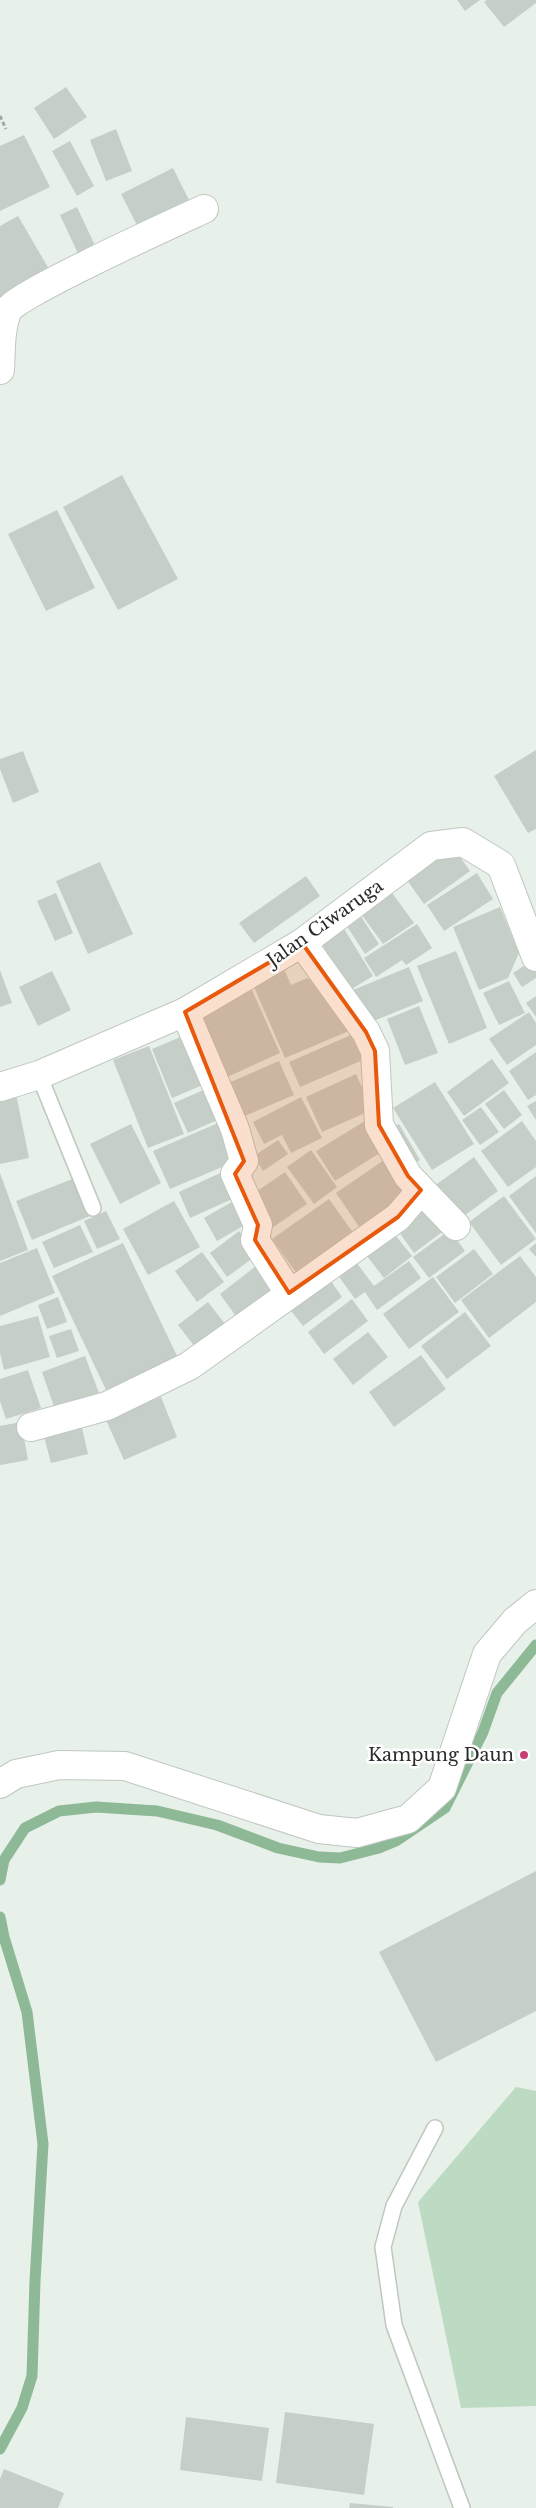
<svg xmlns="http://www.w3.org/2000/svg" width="536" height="2508" viewBox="0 0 536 2508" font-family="'Libre Baskerville',serif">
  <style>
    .green { fill: #bcdbc2 }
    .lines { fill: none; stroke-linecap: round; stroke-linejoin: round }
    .stream { stroke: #8db997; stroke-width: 11 }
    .building { fill: #c6cec8 }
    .service-casing { stroke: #c0c7c1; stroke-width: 18 }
    .minor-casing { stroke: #c0c7c1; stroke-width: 30 }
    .tertiary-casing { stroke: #c0c7c1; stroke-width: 30 }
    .path { stroke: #a3a8a4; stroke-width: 3; stroke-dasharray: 4 2.5; stroke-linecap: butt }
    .service { stroke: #fff; stroke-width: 15 }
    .minor { stroke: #fff; stroke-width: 28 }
    .tertiary { stroke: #fff; stroke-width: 28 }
    .marked { fill: #e8590c; fill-opacity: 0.2; stroke: #e8590c; stroke-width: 4; stroke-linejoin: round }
    .poi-dot { fill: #c93e72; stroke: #fff; stroke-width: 2 }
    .labels { text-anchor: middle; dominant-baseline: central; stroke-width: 5; stroke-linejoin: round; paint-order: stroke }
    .street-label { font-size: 18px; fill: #2a2c2a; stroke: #fff }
    .poi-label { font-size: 18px; fill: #2a2c2a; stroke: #fff; text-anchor: end }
  </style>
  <rect width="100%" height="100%" fill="#e8f0ea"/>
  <path class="green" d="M516 2087 536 2091V2406L461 2408 418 2202Z"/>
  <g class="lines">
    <path class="stream" d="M0 1880 4 1860 25 1828 59 1811 96 1807 157 1811 217 1825 278 1848 319 1857 340 1858 379 1848 396 1841 445 1808 483 1732 497 1693 536 1645
      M0 1917 4 1937 27 2012 43 2144 35 2281 32 2376 22 2408 0 2449"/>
  </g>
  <path class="building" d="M457 0H480L465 11Z
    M487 0H536V3L504 27 484 2Z
    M66 87 87 117 54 139 34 108Z
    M116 129 132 171 106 181 90 140Z
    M24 135 50 187 0 211V146Z
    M70 141 94 186 77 196 52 151Z
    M173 168 192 206 140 231 121 194Z
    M77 207 99 254 82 262 60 215Z
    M18 216 49 269 0 298V226Z
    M122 475 178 579 118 610 63 507Z
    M57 510 95 588 46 611 8 534Z
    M536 750V829L528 833 494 776Z
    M23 751 39 792 13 803 0 769V759Z
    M453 847 470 871 424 904 407 880Z
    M100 862 133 934 88 954 56 881Z
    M477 873 493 899 444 931 427 905Z
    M306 876 320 896 254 943 239 923Z
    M390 890 414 923 383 944 359 911Z
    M56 893 73 933 55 941 37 901Z
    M500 907 519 953 508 978 479 990 453 927Z
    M360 915 379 944 365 954 346 925Z
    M417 924 432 948 406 965 402 960 376 977 364 958Z
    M343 927 373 976 350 990 320 941Z
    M456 951 487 1028 449 1044 417 966Z
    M530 962 536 972V978L522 987 513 973Z
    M409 967 423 1001 366 1024 353 990Z
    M0 970 12 1003 0 1007Z
    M52 971 71 1010 38 1026 19 987Z
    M285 971 291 985 307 978 317 983 349 1031 285 1058 253 985Z
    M509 981 525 1013 499 1025 483 993Z
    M252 990 280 1053 225 1078 197 1015Z
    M536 996V1017L526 1003Z
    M419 1006 438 1053 405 1065 387 1019Z
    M529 1012 536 1023V1045L507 1065 489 1039Z
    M190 1033 210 1082 172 1098 152 1049Z
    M351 1035 363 1060 300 1087 289 1062Z
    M149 1046 184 1134 148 1148 113 1060Z
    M536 1052V1095L528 1100 509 1071Z
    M492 1059 509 1083 464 1116 447 1092Z
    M279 1061 294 1095 240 1118 226 1084Z
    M356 1074 372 1110 322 1132 306 1097Z
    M435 1082 474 1144 432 1170 393 1108Z
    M208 1088 222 1118 188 1133 174 1103Z
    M504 1090 522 1115 504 1129 485 1104Z
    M16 1094 29 1158 0 1164V1097Z
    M301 1097 322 1138 291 1153 282 1135 264 1144 253 1122Z
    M536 1101V1120L527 1106Z
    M481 1107 499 1132 480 1145 462 1120Z
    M225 1120 241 1159 170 1189 153 1151Z
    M365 1121 383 1151 335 1181 316 1151Z
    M522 1121 536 1141V1167L508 1187 481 1151Z
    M131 1124 161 1183 120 1204 90 1144Z
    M399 1124 420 1160 410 1166 388 1129Z
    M278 1140 288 1154 263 1171 254 1156Z
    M311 1150 337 1187 314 1204 287 1167Z
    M474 1157 498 1191 457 1221 433 1187Z
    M387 1158 413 1195 362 1231 336 1193Z
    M229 1169 241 1195 190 1218 179 1192Z
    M285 1172 307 1204 272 1228 250 1196Z
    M0 1173 28 1250 0 1261Z
    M536 1176V1233L509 1196Z
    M75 1178 90 1216 32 1240 16 1201Z
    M504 1196 536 1239 501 1265 469 1222Z
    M237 1199 250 1222 217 1241 204 1218Z
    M329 1199 354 1234 297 1274 272 1239Z
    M174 1201 200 1247 148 1275 123 1229Z
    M424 1202 445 1230 414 1253 394 1225Z
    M106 1211 120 1239 97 1249 84 1221Z
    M80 1225 93 1252 54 1268 42 1242Z
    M388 1226 412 1256 384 1278 360 1247Z
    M450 1230 465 1251 429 1278 413 1257Z
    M239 1231 257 1255 227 1277 210 1253Z
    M123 1243 179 1360 108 1394 52 1276Z
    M536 1243V1257L529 1249Z
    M37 1248 55 1293 0 1316V1263Z
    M474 1249 493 1274 455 1303 436 1277Z
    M202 1252 224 1282 197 1302 175 1271Z
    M350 1254 374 1286 409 1261 421 1278 377 1310 365 1292 355 1299 332 1267Z
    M520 1256 536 1277V1302L489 1338 461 1300Z
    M260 1263 281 1292 240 1322 220 1294Z
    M328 1277 342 1297 303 1326 288 1307Z
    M433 1277 459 1312 409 1349 383 1314Z
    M58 1297 67 1322 47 1329 38 1305Z
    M352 1299 368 1321 324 1354 308 1332Z
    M208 1302 229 1329 199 1352 178 1325Z
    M465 1312 491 1346 447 1379 421 1346Z
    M38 1316 50 1357 4 1370 0 1353V1326Z
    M71 1329 79 1351 57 1358 49 1336Z
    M368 1332 388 1357 353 1385 333 1359Z
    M421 1355 446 1389 394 1427 369 1392Z
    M85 1356 99 1393 55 1409 42 1372Z
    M28 1370 41 1408 6 1419 0 1401V1379Z
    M161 1397 177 1437 124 1460 106 1420Z
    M80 1419 88 1454 51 1463 42 1429Z
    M21 1422 28 1460 0 1465V1426Z
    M536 1871V2011L436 2062 379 1952Z
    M285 2412 374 2424 364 2495 276 2483Z
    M186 2417 269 2428 262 2481 180 2470Z
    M4 2469 64 2493 58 2508H0V2479Z
    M350 2503 393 2507V2508H349Z"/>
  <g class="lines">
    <defs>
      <path id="service" d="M39 1075 93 1208
        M435 2128 394 2206 383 2247 394 2325 462 2508"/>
      <path id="minor" d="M0 370C1 352 0 327 8 310 17 294 176 222 204 209
        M302 943 366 1032 375 1051 379 1125 408 1176 456 1226
        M185 1012 235 1129 244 1161 235 1174 258 1225 255 1240 289 1293
        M31 1427 107 1406 189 1366 398 1217 421 1190
        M0 1784 16 1774 59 1765 125 1766 319 1829 357 1833 408 1819 442 1788 487 1654 515 1621 536 1604"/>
      <path id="tertiary" d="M0 1087 39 1075 185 1012 302 943 431 846 463 842 501 865 536 957"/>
    </defs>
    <use href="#service" class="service-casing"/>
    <use href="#minor" class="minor-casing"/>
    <use href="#tertiary" class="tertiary-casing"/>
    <path class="path" d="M0 116 6 129"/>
    <use href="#service" class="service"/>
    <use href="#minor" class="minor"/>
    <use href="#tertiary" class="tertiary"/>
  </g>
  <path class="marked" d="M302 943 366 1032 375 1051 379 1125 408 1176 421 1190 398 1217 289 1293 255 1240 258 1225 235 1174 244 1161 185 1012Z"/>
  <circle class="poi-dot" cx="524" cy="1755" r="5"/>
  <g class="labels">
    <g class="street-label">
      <text transform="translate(325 923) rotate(-35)">Jalan Ciwaruga</text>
    </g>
    <g class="poi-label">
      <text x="514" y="1755">Kampung Daun</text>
    </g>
  </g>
</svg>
